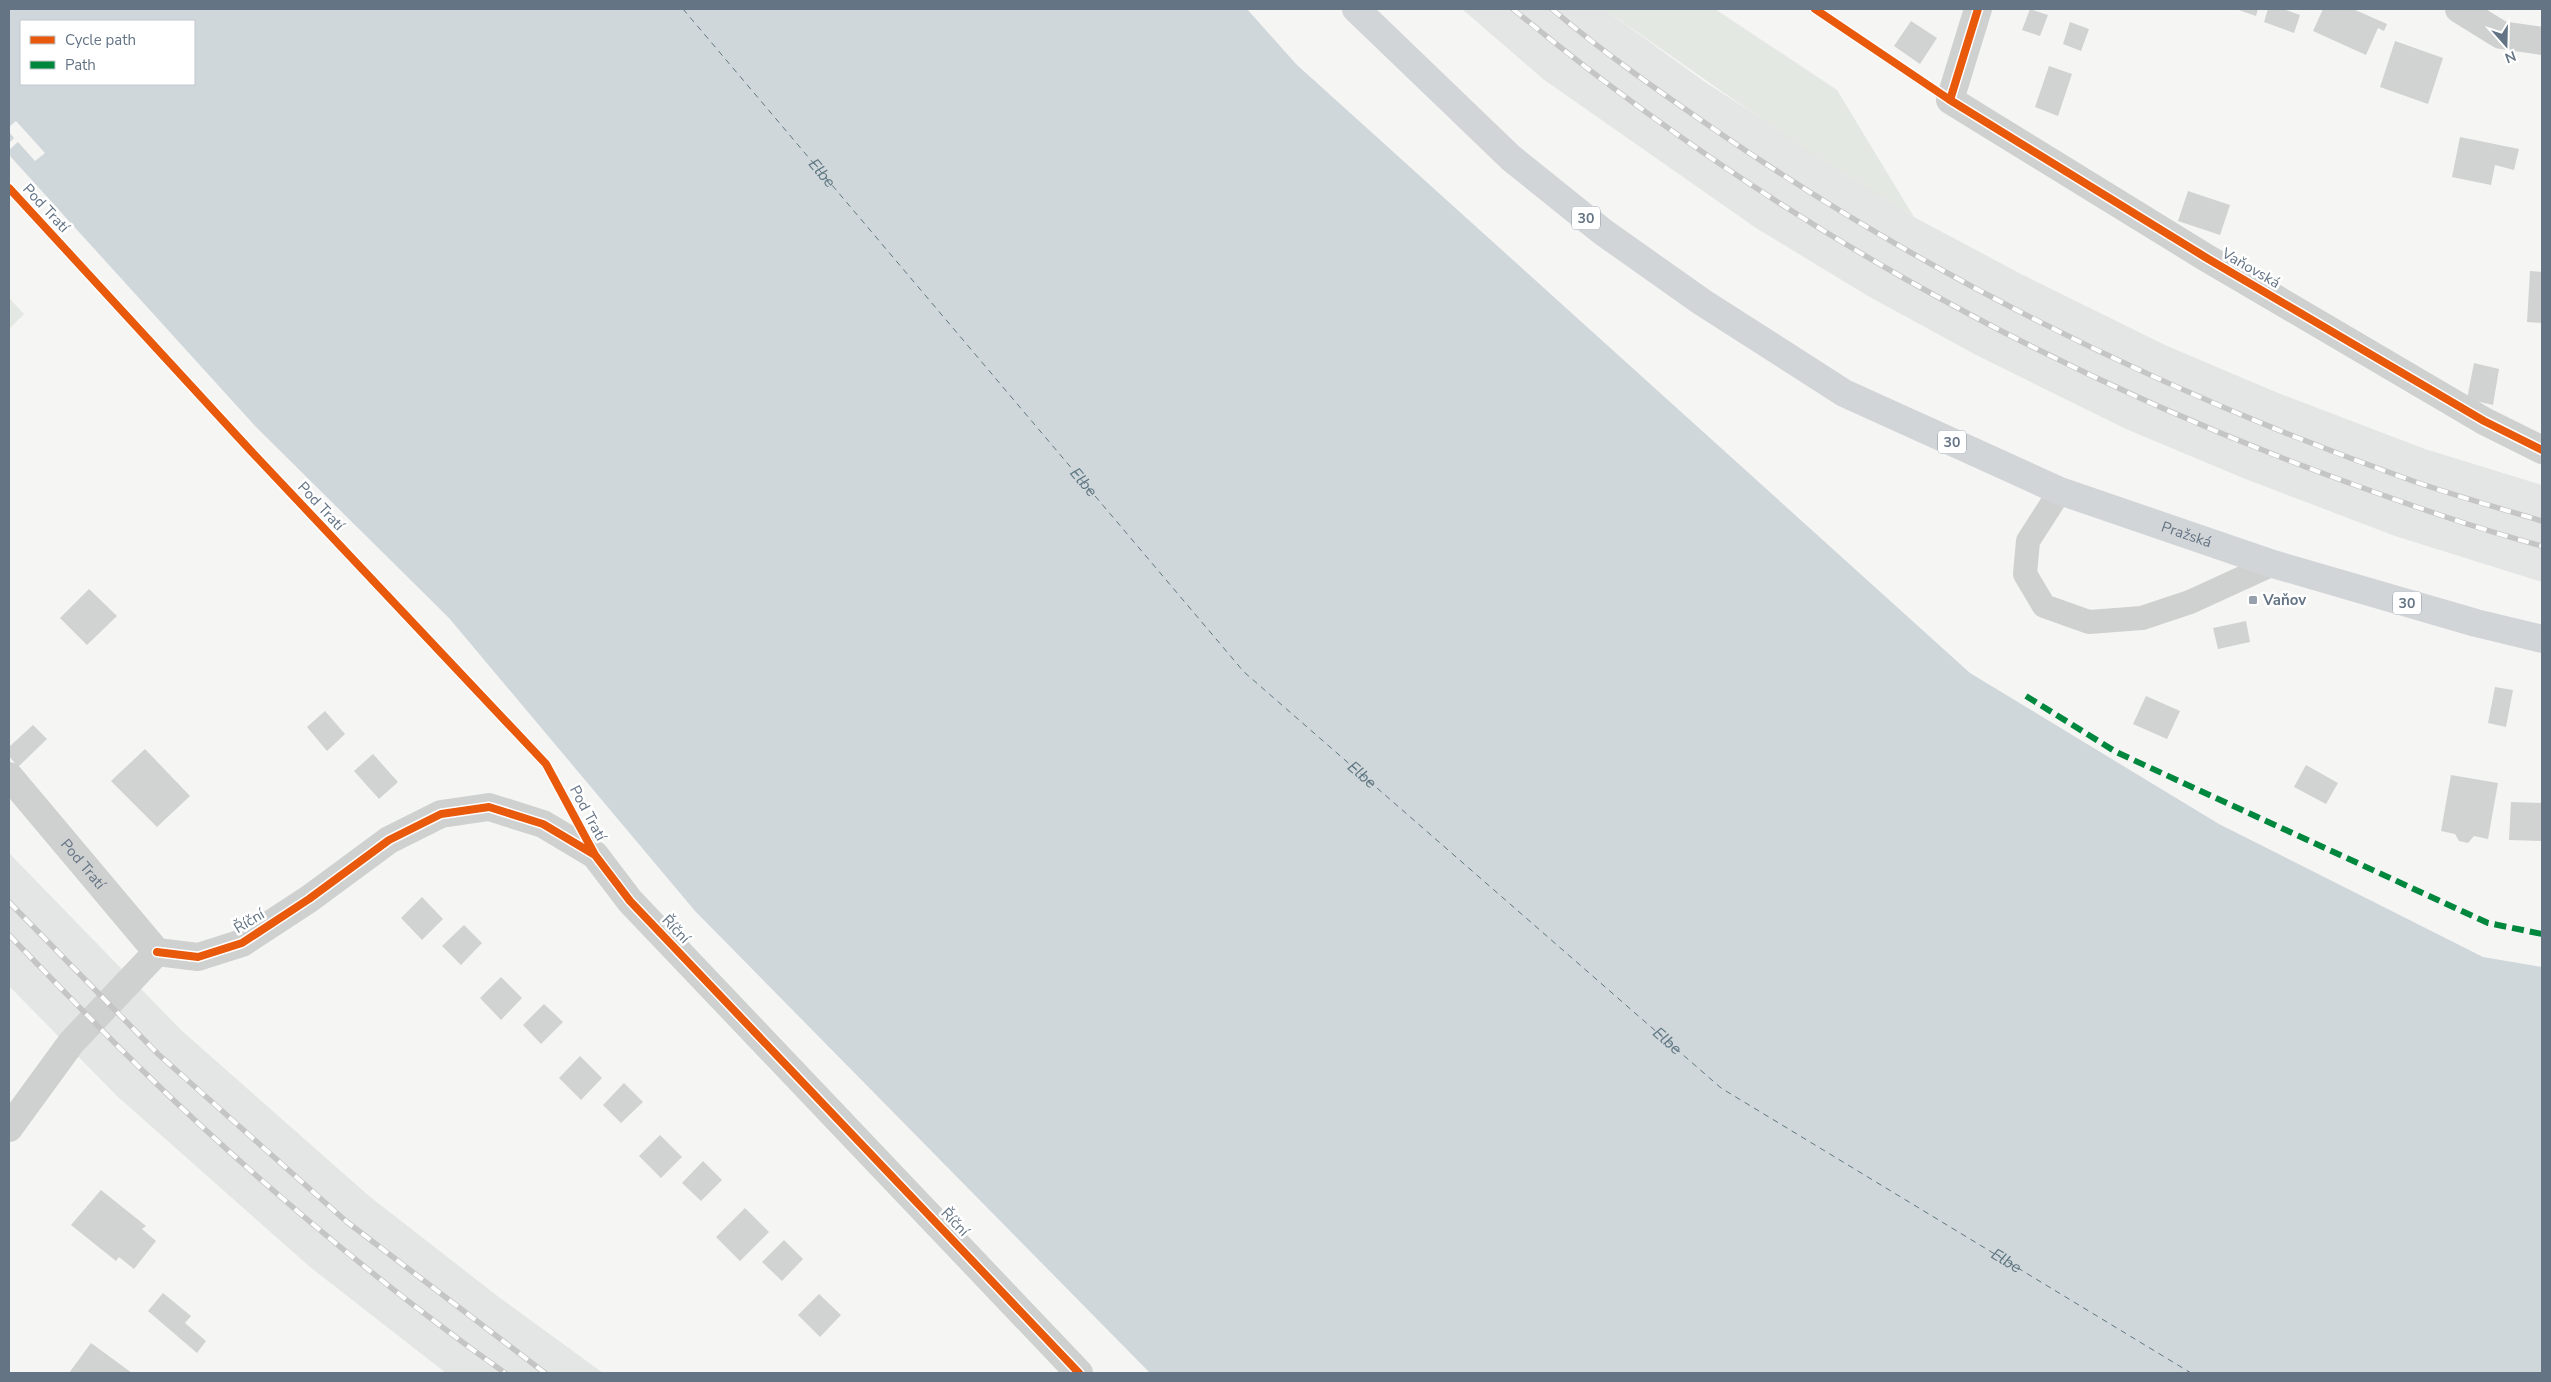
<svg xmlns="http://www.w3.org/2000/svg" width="2551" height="1382" viewBox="0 0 2551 1382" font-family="'Nunito Sans',sans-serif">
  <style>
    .built { fill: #e4e5e5 }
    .green { fill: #e4e8e2 }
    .water { fill: #d0d7db; fill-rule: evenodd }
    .pier { fill: #f5f5f4 }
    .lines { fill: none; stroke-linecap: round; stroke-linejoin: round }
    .ferry { stroke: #5f7782; stroke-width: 1; stroke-dasharray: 6 5; stroke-linecap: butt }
    .building { fill: #d1d2d2 }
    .service { stroke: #cfd0d0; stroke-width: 24 }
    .minor { stroke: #cfd0d0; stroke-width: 28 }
    .primary { stroke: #d2d5d7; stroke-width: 28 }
    .rail-casing { stroke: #c5c5c6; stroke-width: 5.5 }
    .rail { stroke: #fff; stroke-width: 4; stroke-dasharray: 11; stroke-linecap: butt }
    .quiet { stroke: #00873e; stroke-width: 6; stroke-dasharray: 12 6; stroke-linecap: butt }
    .cycleway-casing { stroke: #fff; stroke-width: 11 }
    .cycleway { stroke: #e8590c; stroke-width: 8 }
    .poi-dot { fill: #97a1ac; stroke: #fff; stroke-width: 2 }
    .labels { text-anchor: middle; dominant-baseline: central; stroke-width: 5; stroke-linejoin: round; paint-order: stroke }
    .shield { fill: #fff; stroke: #929eaa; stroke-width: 1 }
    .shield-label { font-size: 14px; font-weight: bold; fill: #647485 }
    .street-label { font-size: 15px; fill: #647485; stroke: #fff }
    .poi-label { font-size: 15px; font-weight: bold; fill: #647485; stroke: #fff; text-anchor: start }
    .water-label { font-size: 16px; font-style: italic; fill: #5f7782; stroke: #fff }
  </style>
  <rect width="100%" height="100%" fill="#f5f5f4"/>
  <path class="built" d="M1462 9H1604L1705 82 1914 217 2021 274 2165 345 2278 393 2425 449 2542 485V582L2395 536 2243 478 2126 429 1978 356 1868 296 1756 228 1543 79Z
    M9 853 181 1030 369 1196 500 1298 603 1373H446L310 1267 117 1096 9 986Z"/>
  <path class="green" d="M1604 9H1715L1837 90 1914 217 1807 151Z
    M9 298 24 314 9 329Z"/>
  <path class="water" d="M9 9H1247L1296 64 1970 673 2219 824 2483 957 2542 967V1373H1150L695 911 449 618 257 428 9 155ZM21 21H194V84H21Z"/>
  <path class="pier" d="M16 121 45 153 35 161 18 142 9 150V143L14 138 9 132V127Z"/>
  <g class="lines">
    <path class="ferry" id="s1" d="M683 9 1244 672 1721 1088 2191 1373"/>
  </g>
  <path class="building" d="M2030 9 2048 15 2040 36 2022 30Z
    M2236 9H2258L2256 16Z
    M2268 9H2283L2300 15 2294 33 2264 22Z
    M2323 9H2353L2387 24 2384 31 2378 28 2366 55 2313 31Z
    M1911 21 1937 38 1920 64 1894 46Z
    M2070 22 2089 29 2081 51 2063 44Z
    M2395 41 2443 58 2428 104 2380 87Z
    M2049 66 2072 74 2058 116 2035 107Z
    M2460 137 2519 149 2514 170 2495 165 2491 185 2452 177Z
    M2188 191 2230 205 2220 235 2178 221Z
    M2530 271 2542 272V323L2527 322Z
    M2474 363 2499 369 2493 405 2467 399Z
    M89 589 117 616 87 645 60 618Z
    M2246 621 2250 642 2218 649 2213 628Z
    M2495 687 2513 690 2506 727 2488 723Z
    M2146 696 2180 711 2167 739 2133 724Z
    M325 711 345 734 327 751 307 727Z
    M33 725 47 739 18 767 9 756V747Z
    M145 749 190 796 157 827 111 781Z
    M373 754 398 782 379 799 354 771Z
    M2306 765 2338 783 2326 804 2294 787Z
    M2451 775 2498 783 2488 839 2474 836 2468 843 2459 841 2455 834 2441 831Z
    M2511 802 2542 803V841L2509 840Z
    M422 897 443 919 422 940 401 918Z
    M464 925 482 943 461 965 442 946Z
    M501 977 522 998 501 1020 480 998Z
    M544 1004 563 1022 541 1044 523 1025Z
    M580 1056 602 1078 581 1100 559 1078Z
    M624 1083 643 1102 621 1123 603 1105Z
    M660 1135 682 1157 661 1178 639 1156Z
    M703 1161 722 1180 701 1201 682 1183Z
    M101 1190 146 1226 142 1229 156 1241 134 1269 119 1257 116 1261 71 1225Z
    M745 1208 769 1232 740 1261 716 1237Z
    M784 1240 803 1259 782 1281 762 1262Z
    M163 1293 191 1316 185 1323 206 1341 197 1353 148 1311Z
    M819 1294 841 1315 820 1337 798 1315Z
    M91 1343 132 1373H69Z"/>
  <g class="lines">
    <path class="service" d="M2060 491 2028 541 2025 574 2044 606 2089 622 2142 618 2190 602 2273 564"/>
    <g class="minor">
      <path d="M1978 9 1950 100 2205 257 2484 421 2542 450"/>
      <path d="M2459 9 2501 35 2542 41"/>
      <path id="s2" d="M9 776 157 952"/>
      <path d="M157 952 198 957 242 943 309 899 389 840 441 814 489 807 543 824 595 855 630 901 1079 1373"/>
      <path d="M9 1128 71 1043 157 952"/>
    </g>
    <path class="primary" id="s3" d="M1356 9 1511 158 1603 232 1702 302 1844 393 2060 491 2273 564 2476 623 2542 639"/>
    <defs>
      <path id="rail" d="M1513 9C1758 212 2042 371 2341 480 2407 504 2474 528 2542 546
        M1552 9C1606 55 1666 96 1724 136 1937 281 2170 395 2413 481 2456 496 2499 508 2542 521
        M9 902 158 1054 347 1222 545 1373
        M9 935C52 979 95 1024 139 1067 253 1178 376 1281 505 1373"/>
    </defs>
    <use href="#rail" class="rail-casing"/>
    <use href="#rail" class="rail"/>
    <path class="quiet" d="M2026 696 2116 752 2488 923 2542 934"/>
    <defs>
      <path id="cycleway" d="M1815 9 1950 100 2205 257 2484 421 2542 450
        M1950 100 1978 9
        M9 188 250 450 546 764 595 855
        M157 952 198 957 242 943 309 899 389 840 441 814 489 807 543 824 595 855 630 901 1079 1373"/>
    </defs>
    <use href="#cycleway" class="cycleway-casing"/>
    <use href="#cycleway" class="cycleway"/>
  </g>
  <rect class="poi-dot" x="2248" y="595" width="10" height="10" rx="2.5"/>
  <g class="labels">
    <g class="shield">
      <rect x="1572" y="206.5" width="28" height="23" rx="4"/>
      <rect x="1938" y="430.5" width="28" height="23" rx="4"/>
      <rect x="2393" y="591.5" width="28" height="23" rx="4"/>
    </g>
    <g class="shield-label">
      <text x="1586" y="218">30</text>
      <text x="1952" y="442">30</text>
      <text x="2407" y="603">30</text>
    </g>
    <g class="street-label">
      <text transform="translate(46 208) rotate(47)">Pod Tratí</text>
      <text transform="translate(2251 268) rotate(30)">Vaňovská</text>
      <text transform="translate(321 506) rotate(47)">Pod Tratí</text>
      <text stroke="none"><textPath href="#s3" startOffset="994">Pražská</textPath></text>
      <text transform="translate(588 813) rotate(62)">Pod Tratí</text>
      <text stroke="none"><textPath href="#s2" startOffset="115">Pod Tratí</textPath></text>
      <text transform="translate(249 921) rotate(-31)">Říční</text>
      <text transform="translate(676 929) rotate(46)">Říční</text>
      <text transform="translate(955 1222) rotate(46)">Říční</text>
    </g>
    <g class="poi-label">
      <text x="2263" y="600">Vaňov</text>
    </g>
    <g class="water-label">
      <text stroke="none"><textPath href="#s1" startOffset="215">Elbe</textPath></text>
      <text stroke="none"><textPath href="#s1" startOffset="620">Elbe</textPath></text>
      <text stroke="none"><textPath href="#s1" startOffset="1025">Elbe</textPath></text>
      <text stroke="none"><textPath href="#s1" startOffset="1430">Elbe</textPath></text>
      <text stroke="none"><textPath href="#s1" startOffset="1835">Elbe</textPath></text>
    </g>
  </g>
  <rect width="2551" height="1382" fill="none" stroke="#647485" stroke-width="20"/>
  <rect x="20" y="20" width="175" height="65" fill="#ffffff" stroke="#c1c7ce"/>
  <rect x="30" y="36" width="25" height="8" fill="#e8590c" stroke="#c1c7ce"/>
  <text x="65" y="45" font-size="15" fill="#647485">Cycle path</text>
  <rect x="30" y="61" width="25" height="8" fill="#00873e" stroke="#c1c7ce"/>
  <text x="65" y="70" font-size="15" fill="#647485">Path</text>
  <g transform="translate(2506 45) rotate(160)" stroke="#ffffff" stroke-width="4" paint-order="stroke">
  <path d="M0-4L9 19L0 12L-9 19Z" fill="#647485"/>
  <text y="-8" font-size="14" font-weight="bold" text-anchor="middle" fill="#647485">N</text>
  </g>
</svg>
